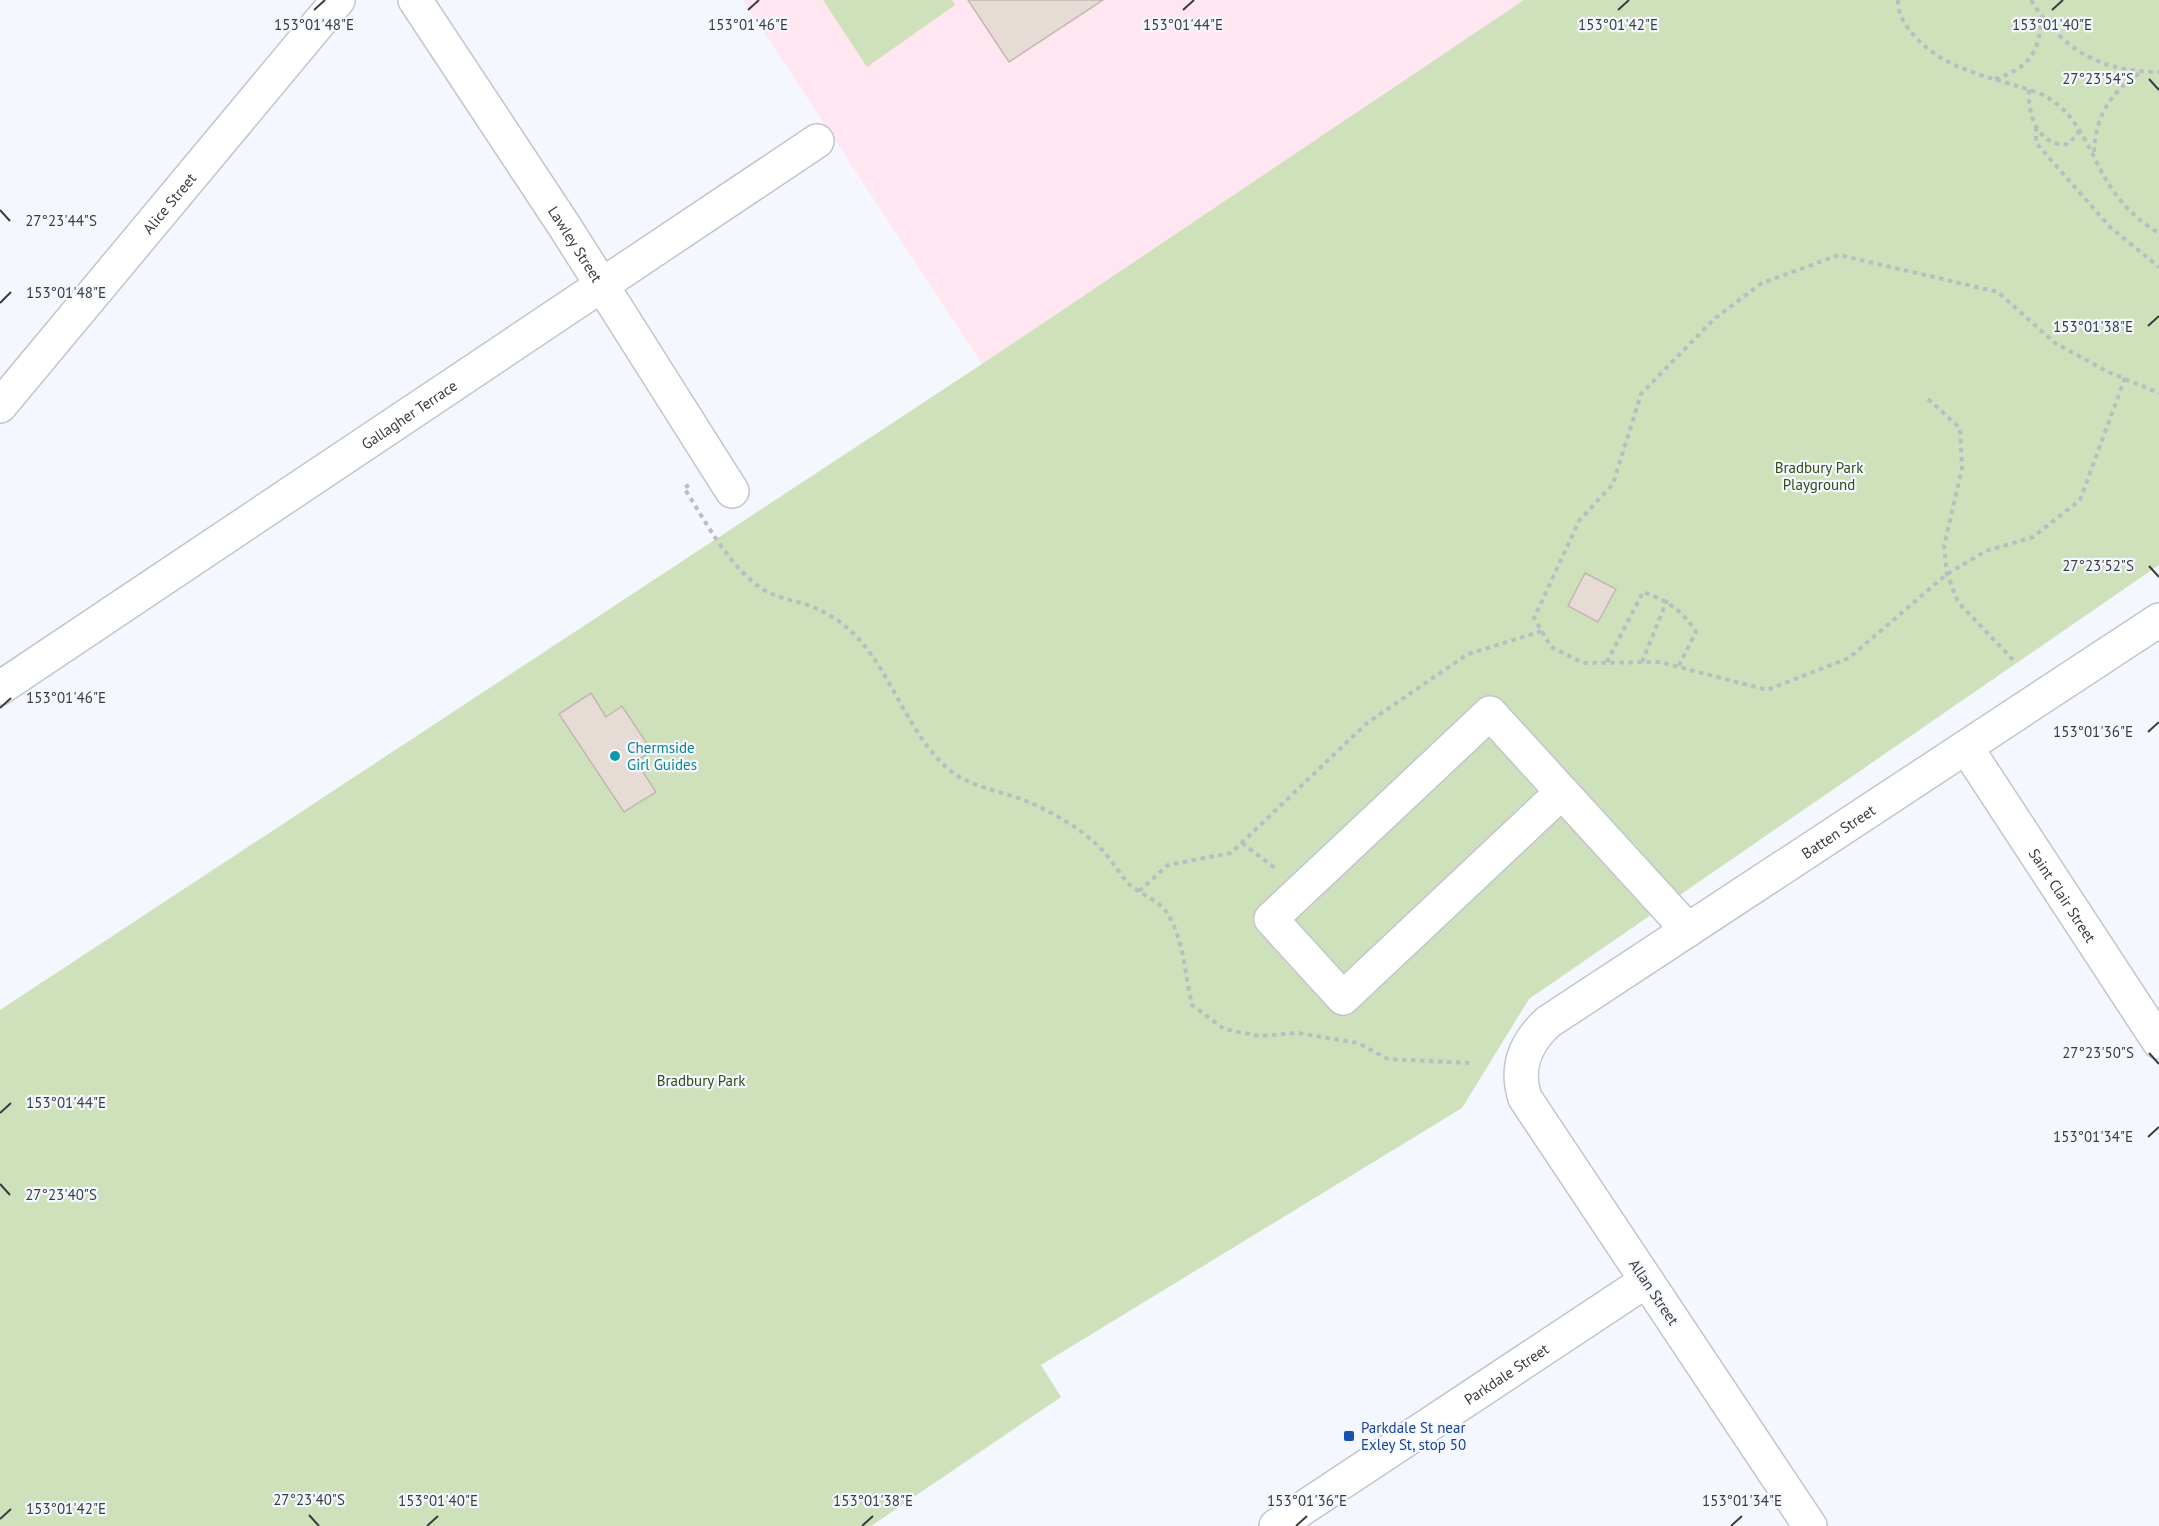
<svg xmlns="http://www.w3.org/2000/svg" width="2159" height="1526" viewBox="0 0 2159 1526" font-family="'PT Sans',sans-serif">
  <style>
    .industrial { fill: #ffe6f0 }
    .green { fill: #cee1bb }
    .building { fill: #e7dbd5; stroke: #c3b7b2; stroke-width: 1.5 }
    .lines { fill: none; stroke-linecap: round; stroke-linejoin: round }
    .minor-casing { stroke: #c0c5cf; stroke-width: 36 }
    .path { stroke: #babdc2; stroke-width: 4; stroke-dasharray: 4.5 4.5; stroke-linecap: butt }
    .minor { stroke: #fff; stroke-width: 33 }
    .ticks { fill: none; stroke: #393b3f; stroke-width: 2 }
    .culture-dot { fill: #0f9aa8; stroke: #f4f8fe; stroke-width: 2 }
    .transit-dot { fill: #1a4fb4; stroke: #f4f8fe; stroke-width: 2 }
    .labels { text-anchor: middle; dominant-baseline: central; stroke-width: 4.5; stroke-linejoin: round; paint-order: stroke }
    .street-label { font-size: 15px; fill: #393b3f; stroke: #f4f8fe }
    .park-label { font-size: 15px; fill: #334a12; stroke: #f4f8fe }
    .culture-label { font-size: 15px; fill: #0d838f; stroke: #f4f8fe; text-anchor: start }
    .transit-label { font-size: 15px; fill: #164399; stroke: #f4f8fe; text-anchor: start }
    .ticks-label { font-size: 15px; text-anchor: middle; fill: #393b3f; stroke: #f4f8fe; stroke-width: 4.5; stroke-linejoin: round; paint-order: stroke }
  </style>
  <rect width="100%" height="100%" fill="#f4f8fe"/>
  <path class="industrial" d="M743 0H1524L982 364Z"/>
  <path class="green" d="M823 0H952L955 5 867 67Z
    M1524 0H2159V565L1529 999 1462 1108 1041 1365 1061 1397 871 1526H0V1010L982 364Z"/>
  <path class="building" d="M968 0H1103L1009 62Z
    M1585 573 1616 589 1598 622 1568 606Z
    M591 693 606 717 622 706 652 751 636 761 656 792 624 812 559 714Z"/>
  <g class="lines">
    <defs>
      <g id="minor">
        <path id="s1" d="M415 0 565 227 732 491"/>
        <path id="s2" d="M0 406 338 0"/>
        <path id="s3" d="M0 688 817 141"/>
        <path d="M1490 713 1562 792 1343 998 1271 919Z"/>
        <path id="s4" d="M1966 747 2159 1042"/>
        <path d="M1562 792 1688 930"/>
        <path id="s5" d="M1276 1526 1646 1281"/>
        <path id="s6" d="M1810 1526 1525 1098C1515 1068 1525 1043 1548 1022L2159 620"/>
      </g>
    </defs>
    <use href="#minor" class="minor-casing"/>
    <path class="path" d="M1898 0C1898 13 1904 24 1912 33 1939 66 1978 74 2017 86 2026 89 2038 92 2047 97 2083 119 2090 157 2112 189 2124 207 2141 223 2159 233
      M2031 0C2062 50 2101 72 2159 72
      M1995 79C2028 69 2041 51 2041 17
      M2029 90C2027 115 2039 148 2069 144L2080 130
      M2036 127V143L2110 227 2159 267
      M2094 152C2096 115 2110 93 2141 72
      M2125 378 2080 500 2033 537 1986 551 1947 574 1849 658 1767 690 1660 662 1583 663 1551 647 1534 618 1579 521 1613 484 1641 394 1714 319 1762 283 1839 255 1998 292 2055 343 2108 372 2159 393
      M1928 399 1960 428 1962 468 1944 546 1947 574 1958 602 2015 662
      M689 485 684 488C707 523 726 563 761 588 776 598 792 600 808 605 827 612 843 623 857 637 893 676 908 733 947 768 969 788 1004 791 1031 803 1053 813 1078 827 1096 844 1109 855 1117 871 1128 883 1139 894 1159 900 1167 913 1184 939 1185 976 1192 1005L1224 1029 1259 1036 1298 1033 1358 1043 1388 1059 1470 1063
      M1607 662 1643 592C1667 601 1682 609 1696 632L1678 667
      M1642 662 1667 600
      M1242 843 1275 868
      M1139 891 1168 865 1231 853 1367 723 1468 654 1542 631"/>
    <use href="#minor" class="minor"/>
  </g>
  <path class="ticks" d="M314 10 325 0M748 10 759 0M1183 10 1194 0M1618 10 1629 0M2052 10 2063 0M2149 79 2159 90M0 210 10 221M0 303 11 292M2148 326 2159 316M2149 566 2159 577M0 708 11 698M2148 732 2159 722M2149 1053 2159 1064M0 1113 11 1103M2148 1137 2159 1127M0 1184 10 1195M309 1515 319 1526M0 1519 11 1509M427 1526 438 1516M862 1526 873 1516M1296 1526 1307 1516M1731 1526 1742 1516"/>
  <circle class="culture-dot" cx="615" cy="756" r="6"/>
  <rect class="transit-dot" x="1343" y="1430" width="12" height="12" rx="3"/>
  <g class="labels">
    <g class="street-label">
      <text stroke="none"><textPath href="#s2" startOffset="264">Alice Street</textPath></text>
      <text stroke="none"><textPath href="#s1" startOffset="292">Lawley Street</textPath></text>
      <text stroke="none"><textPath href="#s3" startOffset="492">Gallagher Terrace</textPath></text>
      <text stroke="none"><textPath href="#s6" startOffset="946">Batten Street</textPath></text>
      <text stroke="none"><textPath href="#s4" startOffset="177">Saint Clair Street</textPath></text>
      <text transform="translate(1654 1292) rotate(56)">Allan Street</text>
      <text stroke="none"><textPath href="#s5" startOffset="276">Parkdale Street</textPath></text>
    </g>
    <g class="park-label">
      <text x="1819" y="467">Bradbury Park<tspan x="1819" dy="17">Playground</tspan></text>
      <text x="701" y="1080">Bradbury Park</text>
    </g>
    <g class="culture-label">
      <text x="627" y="747">Chermside<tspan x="627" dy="17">Girl Guides</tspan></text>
    </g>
    <g class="transit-label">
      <text x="1361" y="1427">Parkdale St near<tspan x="1361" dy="17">Exley St, stop 50</tspan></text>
    </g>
  </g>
  <g class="ticks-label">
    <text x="314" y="30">153°01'48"E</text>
    <text x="748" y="30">153°01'46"E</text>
    <text x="1183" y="30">153°01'44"E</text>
    <text x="1618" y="30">153°01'42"E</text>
    <text x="2052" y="30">153°01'40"E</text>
    <text x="2098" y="84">27°23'54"S</text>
    <text x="61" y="226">27°23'44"S</text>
    <text x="66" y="298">153°01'48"E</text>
    <text x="2093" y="332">153°01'38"E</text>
    <text x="2098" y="571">27°23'52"S</text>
    <text x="66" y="703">153°01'46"E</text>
    <text x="2093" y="737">153°01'36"E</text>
    <text x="2098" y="1058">27°23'50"S</text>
    <text x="66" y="1108">153°01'44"E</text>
    <text x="2093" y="1142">153°01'34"E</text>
    <text x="61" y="1200">27°23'40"S</text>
    <text x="309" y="1505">27°23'40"S</text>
    <text x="438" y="1506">153°01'40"E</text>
    <text x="873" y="1506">153°01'38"E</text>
    <text x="1307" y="1506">153°01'36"E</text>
    <text x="1742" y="1506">153°01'34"E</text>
    <text x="66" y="1514">153°01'42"E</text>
  </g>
</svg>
